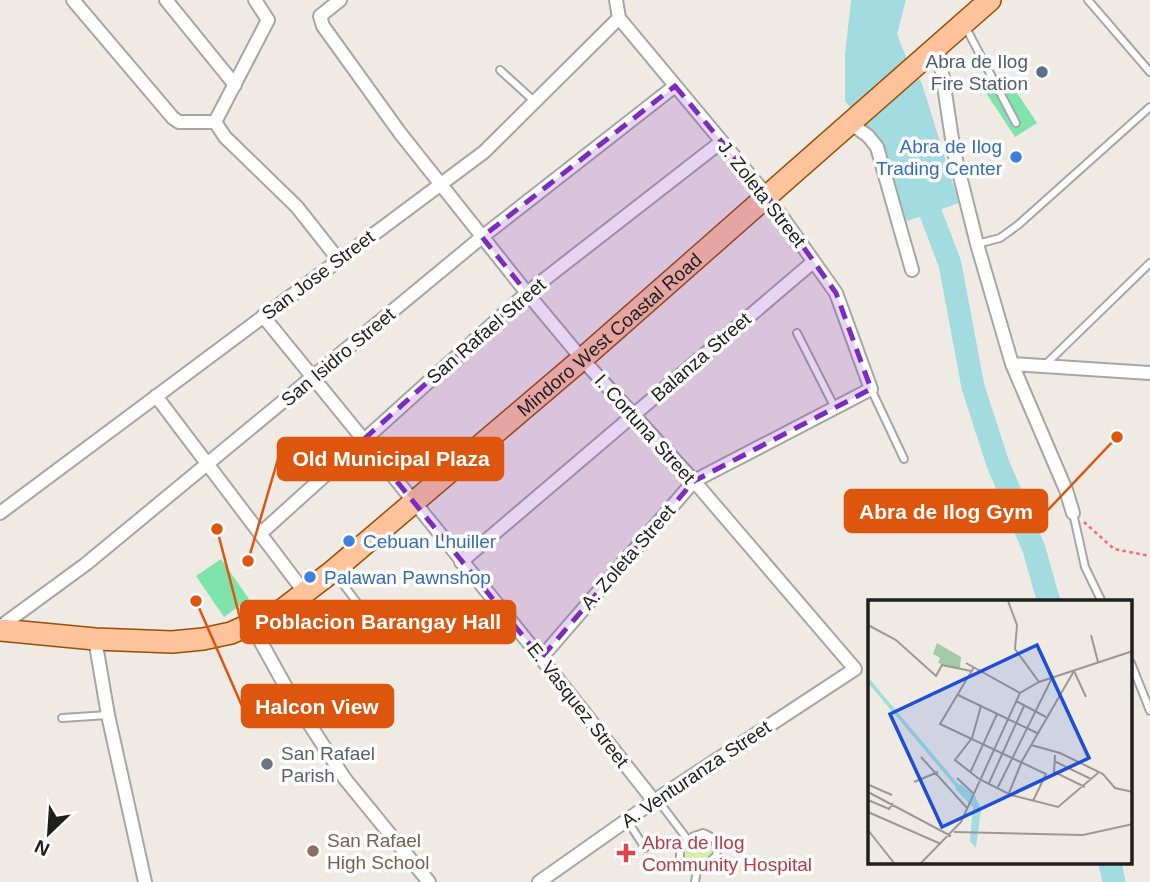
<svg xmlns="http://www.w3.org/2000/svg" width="1150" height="882" viewBox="0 0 1150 882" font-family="Arial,sans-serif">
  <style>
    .grass { fill: #d5eda8 }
    .park { fill: #c4fcbf }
    .pitch { fill: #7ee4ac }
    .water { fill: #a2dce0 }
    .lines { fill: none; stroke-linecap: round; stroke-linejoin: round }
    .river { stroke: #a2dce0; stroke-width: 23 }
    .lane-casing { stroke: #a6a6a6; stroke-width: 10 }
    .street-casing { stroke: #a6a6a6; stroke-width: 16 }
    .primary-casing { stroke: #9a4e00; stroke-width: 24 }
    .path { stroke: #ff6770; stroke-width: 2.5; stroke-dasharray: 3.5 3.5; stroke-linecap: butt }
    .lane { stroke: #fff; stroke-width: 6 }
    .street { stroke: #fff; stroke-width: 12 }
    .primary { stroke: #ffc39b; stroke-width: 21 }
    .marked { fill: #7b2cbf; fill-opacity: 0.2; stroke: #7b2cbf; stroke-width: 5; stroke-dasharray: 14 9; stroke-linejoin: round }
    .service-dot { fill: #5c6f8a; stroke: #fff; stroke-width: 2.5 }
    .shop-dot { fill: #3f7fe0; stroke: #fff; stroke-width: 2.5 }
    .worship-dot { fill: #6b7280; stroke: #fff; stroke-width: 2.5 }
    .education-dot { fill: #8d6e63; stroke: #fff; stroke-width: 2.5 }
    .health-dot { fill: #e0444e; stroke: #fff; stroke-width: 2.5 }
    .labels { text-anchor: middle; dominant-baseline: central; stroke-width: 7; stroke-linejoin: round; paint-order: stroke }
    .service-label { font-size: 19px; fill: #4e5e75; stroke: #fff; text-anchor: end }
    .shop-label { font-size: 19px; fill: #366cbe; stroke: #fff; text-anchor: start }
    .street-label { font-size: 19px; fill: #1f1f1f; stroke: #fff }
    .worship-label { font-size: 19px; fill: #5b616d; stroke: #fff; text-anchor: start }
    .education-label { font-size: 19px; fill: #785e54; stroke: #fff; text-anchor: start }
    .health-label { font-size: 19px; fill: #be3a42; stroke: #fff; text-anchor: start }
    .inset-river { fill: none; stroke: #a2dce0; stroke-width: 3.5 }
    .inset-road { fill: none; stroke: #9c9995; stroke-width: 2 }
    .view { fill: #1d4ed8; fill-opacity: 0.15; stroke: #1d4ed8; stroke-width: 3.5 }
    .inset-edge { fill: none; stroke: #1f1f1f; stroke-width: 3.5 }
    .leader { fill: none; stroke: #de560d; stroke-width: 2.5 }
    .callout-dot { fill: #de560d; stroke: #fff; stroke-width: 2.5 }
    .callout { fill: #de560d; stroke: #de560d; stroke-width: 2.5 }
    .callout-label { font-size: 21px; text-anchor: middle; font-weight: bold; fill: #fff }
  </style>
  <rect width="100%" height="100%" fill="#f0eae4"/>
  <path class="grass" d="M699 840 709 842 711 854 698 865 690 864 685 858 686 851Z"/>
  <path class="park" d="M260 685 268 724 250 727 242 689Z"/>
  <path class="pitch" d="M1008 79 1037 123 1015 137 986 93Z
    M221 559 249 599 224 617 196 576Z"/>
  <path class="water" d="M851 0H906L897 34 906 57 922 84 959 203 907 221 878 141 845 101V55Z"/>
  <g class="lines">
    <path class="river" d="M920 185 950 264 973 387 998 464 1034 549 1049 602
      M1110 863 1114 882"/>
    <defs>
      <path id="lane" d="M1088 0 1150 72
        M965 26 1016 123
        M500 70 534 101
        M977 244 1000 238 1018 225 1150 107
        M797 333 835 408
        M1046 364 1150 263
        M871 389 904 459
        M1073 513 1085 567 1102 602
        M336 575 359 605
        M1131 663 1150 711
        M62 718 108 715
        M654 801 663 807 688 840
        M627 820 645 848
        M703 833C715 837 719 844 716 856L700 870 688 869 680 860V848L692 837Z
        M695 882 697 870"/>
      <path id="street" d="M73 0 173 118 179 122H215
        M166 0 235 85
        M340 0 320 16 323 26 400 133 527 293 582 359 694 481 855 669 654 801 539 882
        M938 46 954 152 977 244 1012 364 1066 490 1073 513
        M215 122 225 137 297 207 338 259
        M215 122 268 20 255 0
        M850 123 868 136 877 147 912 270
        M263 316 541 658 654 801
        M1012 364 1150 373
        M156 396 305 593
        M0 513 484 152 619 18
        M261 533 527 293 721 142
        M461 562 813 262
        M252 626 288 691 345 779 429 882
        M0 627 86 564 482 237 675 86
        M95 639 108 715 145 882
        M541 658 694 481 871 389 836 293 768 197 619 18 616 0"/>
      <g id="primary">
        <path id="s1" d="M0 630 95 639 172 642 203 639 231 633 282 610 333 571 582 359 990 0"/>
      </g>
    </defs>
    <use href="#lane" class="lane-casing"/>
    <use href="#street" class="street-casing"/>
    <use href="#primary" class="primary-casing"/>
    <path class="path" d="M1084 522 1114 549 1150 556"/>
    <use href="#lane" class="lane"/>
    <use href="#street" class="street"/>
    <use href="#primary" class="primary"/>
  </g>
  <path class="marked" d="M675 86 768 197 836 293 871 389 694 481 541 658 363 440 527 293 482 237Z"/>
  <circle class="service-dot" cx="1042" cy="72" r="7"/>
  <g class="shop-dot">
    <circle cx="1016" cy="157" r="7"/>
    <circle cx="349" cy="541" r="7"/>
    <circle cx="310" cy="577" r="7"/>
  </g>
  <circle class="worship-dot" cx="267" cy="764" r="7"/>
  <circle class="education-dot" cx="313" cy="851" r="7"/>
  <path class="health-dot" d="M622.5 842.5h7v7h7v7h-7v7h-7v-7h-7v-7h7z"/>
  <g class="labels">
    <g class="service-label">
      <text x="1028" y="61">Abra de Ilog<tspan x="1028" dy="22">Fire Station</tspan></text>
    </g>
    <g class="shop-label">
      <text x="1002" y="146" text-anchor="end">Abra de Ilog<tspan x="1002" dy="22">Trading Center</tspan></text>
      <text x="363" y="541">Cebuan Lhuiller</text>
      <text x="324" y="577">Palawan Pawnshop</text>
    </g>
    <g class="street-label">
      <text transform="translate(762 194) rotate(52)">J. Zoleta Street</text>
      <text transform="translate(318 275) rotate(-37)">San Jose Street</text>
      <text transform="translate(486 331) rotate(-41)">San Rafael Street</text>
      <text stroke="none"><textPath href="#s1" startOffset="716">Mindoro West Coastal Road</textPath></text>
      <text transform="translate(338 357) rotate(-40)">San Isidro Street</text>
      <text transform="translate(701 357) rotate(-41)">Balanza Street</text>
      <text transform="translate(645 429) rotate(48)">I. Cortuna Street</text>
      <text transform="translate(628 557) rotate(-49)">A. Zoleta Street</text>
      <text transform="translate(578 705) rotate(52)">E. Vasquez Street</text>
      <text transform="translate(696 774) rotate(-34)">A. Venturanza Street</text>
    </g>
    <g class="worship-label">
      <text x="281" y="753">San Rafael<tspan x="281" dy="22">Parish</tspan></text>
    </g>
    <g class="education-label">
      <text x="327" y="840">San Rafael<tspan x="327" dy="22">High School</tspan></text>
    </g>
    <g class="health-label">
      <text x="642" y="842">Abra de Ilog<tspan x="642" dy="22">Community Hospital</tspan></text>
    </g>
  </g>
  <g transform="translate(868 600)">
    <rect width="264" height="264" fill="#f0eae4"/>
    <path d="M69 43 93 57 92 68 70 63 72 58 65 54Z" fill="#a5caa4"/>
    <path d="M92 184 107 196 113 209 108 248 102 241 105 207 87 189Z" fill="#a2dce0"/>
    <path class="inset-river" d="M0 80 92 189"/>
    <path class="inset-road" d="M140 1 149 25 147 49 171 82M0 25 28 40 68 76 74 65 103 71M223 35 230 62M98 63 152 93M106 67 72 124 178 174 165 201M206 71 218 97M90 95 169 133M148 101 178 117M113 106 104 138 87 160 111 179 143 195 190 207 230 173M163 145 192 153 235 174 247 188 265 192M187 155 186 172 217 187M53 157 99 208M186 161 223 179M102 173 129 114M89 178 105 193M46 182 70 172M121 183 156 106M1 185 24 195M130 187 184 78M0 192 83 236M141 193 154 161 206 71M0 200 21 209 25 203M0 212 73 244M0 230 26 263M86 232 215 235 265 224M53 263 93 222 152 93 171 82 265 51"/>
    <path class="view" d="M169 45 221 158 74 227 22 114Z"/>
    <rect width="264" height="264" class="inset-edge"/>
  </g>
  <path class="leader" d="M248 561L278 459M1117 437L1047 511M217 529L241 622M196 601L242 706"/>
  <g class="callout-dot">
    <circle cx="248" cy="561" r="7"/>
    <circle cx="1117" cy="437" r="7"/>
    <circle cx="217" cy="529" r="7"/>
    <circle cx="196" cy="601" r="7"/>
  </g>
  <g class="callout">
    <rect x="278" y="438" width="225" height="42" rx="7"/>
    <rect x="845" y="490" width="202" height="42" rx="7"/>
    <rect x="241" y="601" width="274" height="42" rx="7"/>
    <rect x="242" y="685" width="151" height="42" rx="7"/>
  </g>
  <g class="callout-label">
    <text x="391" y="466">Old Municipal Plaza</text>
    <text x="946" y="519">Abra de Ilog Gym</text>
    <text x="378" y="629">Poblacion Barangay Hall</text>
    <text x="317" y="714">Halcon View</text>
  </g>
  <g transform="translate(49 833) rotate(205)" stroke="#ffffff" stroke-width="5" paint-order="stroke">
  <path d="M0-5L12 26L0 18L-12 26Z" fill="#1f1f1f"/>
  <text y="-10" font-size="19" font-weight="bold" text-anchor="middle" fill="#1f1f1f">N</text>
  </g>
</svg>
